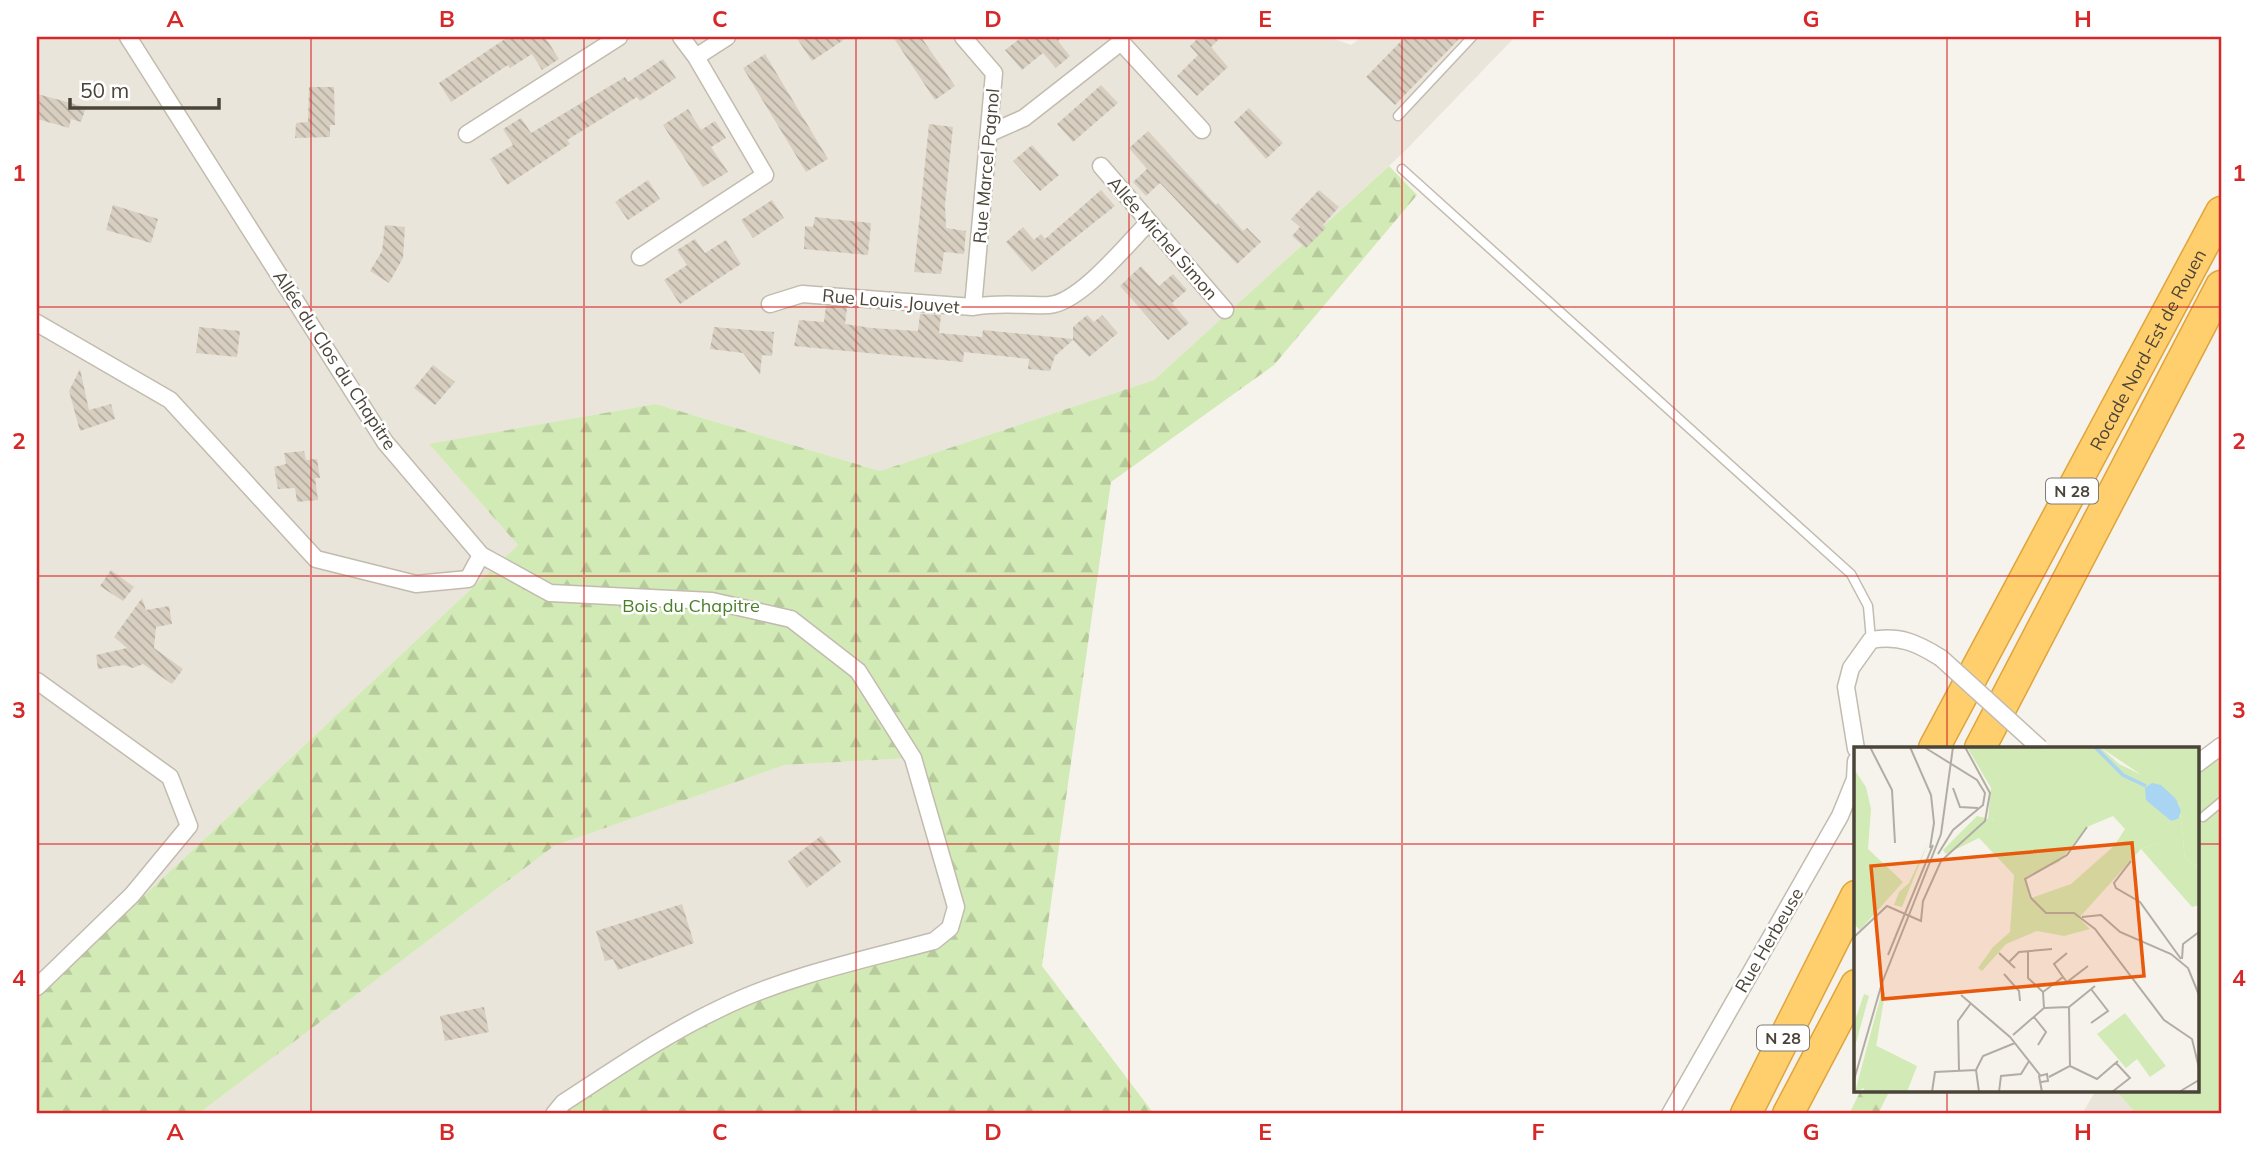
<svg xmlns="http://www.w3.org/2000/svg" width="2258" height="1151" viewBox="0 0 2258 1151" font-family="Mulish,sans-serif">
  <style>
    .residential { fill: #eae5da }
    .green { fill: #d2eab5 }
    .forest { fill: url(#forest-firs) }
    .building { fill: url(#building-back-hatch) }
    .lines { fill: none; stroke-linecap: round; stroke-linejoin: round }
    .lane-casing { stroke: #c2bbae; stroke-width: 11 }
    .street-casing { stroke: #c2bbae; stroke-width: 19 }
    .highway-casing { stroke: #e0a43c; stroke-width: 33 }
    .lane { stroke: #fff; stroke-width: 8 }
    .street { stroke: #fff; stroke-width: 16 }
    .highway { stroke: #ffcf6e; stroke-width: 30 }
    .street-bridge-casing { stroke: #c2bbae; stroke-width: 19; stroke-linecap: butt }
    .street-bridge { stroke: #fff; stroke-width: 16 }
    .grid { fill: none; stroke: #d62828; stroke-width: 2; stroke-opacity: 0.55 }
    .labels { text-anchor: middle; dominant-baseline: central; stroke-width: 5; stroke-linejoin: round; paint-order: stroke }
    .shield { fill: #fff; stroke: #817c74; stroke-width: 2 }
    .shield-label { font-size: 16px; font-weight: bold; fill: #4b4439 }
    .street-label { font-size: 18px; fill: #4b4439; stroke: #fff }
    .park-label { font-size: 18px; fill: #4a7f2a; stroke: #fff }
    .inset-river { fill: none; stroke: #a9d4f2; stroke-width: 3.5 }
    .inset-road { fill: none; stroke: #b2ada4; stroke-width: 2 }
    .view { fill: #e8590c; fill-opacity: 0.15; stroke: #e8590c; stroke-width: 3.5 }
    .inset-edge { fill: none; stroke: #4b4439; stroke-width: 3.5 }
    .neatline { fill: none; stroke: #d62828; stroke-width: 2.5 }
    .grid-label { font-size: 23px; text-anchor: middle; font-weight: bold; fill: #d62828 }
  </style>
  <defs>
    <pattern id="forest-firs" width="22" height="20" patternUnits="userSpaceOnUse" patternTransform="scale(1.75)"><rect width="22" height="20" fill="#d2eab5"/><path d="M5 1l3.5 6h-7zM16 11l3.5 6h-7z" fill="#b6ca9c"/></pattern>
    <pattern id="building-back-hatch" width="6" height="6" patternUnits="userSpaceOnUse" patternTransform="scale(1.75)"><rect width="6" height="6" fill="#d8cfc1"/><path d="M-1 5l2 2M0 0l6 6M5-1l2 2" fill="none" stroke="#b1aa9e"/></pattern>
  </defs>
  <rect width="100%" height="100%" fill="#f6f3ec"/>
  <path class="residential" d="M37 37H1329L1351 45 1362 37H1515L1404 152 1154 380 880 471 656 404 430 445 518 545 37 996Z
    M913 758 956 907 950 928 554 1114H198L554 846 785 765Z
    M2096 1090H2116L2136 1114H2082Z"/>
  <path class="green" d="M2221 754V1114H2136L2116 1090H2197V773Z"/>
  <path class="forest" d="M1389 166 1417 195 1274 365 1111 482 1042 966 1154 1114H554L720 1008 933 941 956 907 913 758 785 765 554 846 198 1114H37V996L518 545 429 444 656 404 880 471 1154 380Z
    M1861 1090H1890L1878 1114H1849Z"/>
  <path class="building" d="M508 37H545L559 59 542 70 532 54 510 68 508 65 451 102 439 83Z
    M796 37H848L812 61Z
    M893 37H921L955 86 935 100Z
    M1022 37H1062L1058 41 1070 56 1056 68 1043 53 1022 70 1005 50Z
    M1199 37H1221L1211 47 1228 67 1197 96 1177 76 1198 55 1190 46Z
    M1405 37H1461L1395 105 1366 77Z
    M765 54 828 159 806 172 743 68Z
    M663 59 676 78 640 101 637 97 567 140 570 144 507 185 490 159 513 145 503 129 521 118 531 133 625 77 628 82Z
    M1101 85 1118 103 1073 142 1057 124Z
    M309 87H334L335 125H330V137L295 138 296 123 308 122Z
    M37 94 86 107 81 122 71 119 69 128 37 119Z
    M1249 108 1283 143 1266 159 1234 122Z
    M688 109 701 130 715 121 726 138 711 147 728 172 703 187 663 125Z
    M929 124 953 127 945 204 946 228 966 231 964 254 944 252 941 274 914 272Z
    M1148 131 1216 205 1218 203 1243 231 1247 228 1261 242 1237 264 1160 183 1146 196 1133 182 1147 169 1129 148Z
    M1032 145 1059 175 1040 191 1013 161Z
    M648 180 660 199 628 220 615 202Z
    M1101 190 1115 206 1032 272 1006 242 1023 227 1034 240 1041 234 1045 239Z
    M1319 190 1339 207 1323 225 1326 228 1306 248 1292 236 1300 227 1291 219Z
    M772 200 784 218 753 238 741 220Z
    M113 205 158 219 151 243 106 230Z
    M815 217 871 223 868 255 804 249 805 226 813 227Z
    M385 225 405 227 403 258 389 283 370 271 382 251Z
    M695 239 705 253 726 240 741 264 680 304 664 280 687 265 677 250Z
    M1141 266 1159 286 1173 274 1187 290 1172 303 1189 323 1168 340 1120 286Z
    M826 306 847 308 845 324 871 328 918 331 920 314 941 315 939 333 982 337 983 330 1073 339V327L1087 315 1094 322 1102 315 1118 333 1089 357 1073 340 1055 356 1050 371 1028 369 1029 359 964 352 963 362 794 346 799 320 824 322Z
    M199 327 240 331 237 357 196 353Z
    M714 327 774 332 772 356 762 355 760 375 743 353 710 349Z
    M433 365 455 382 435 405 414 388Z
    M80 369 89 410 111 404 115 419 80 431 69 391Z
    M304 451 306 460 317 459 320 478H315L318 500 297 502 295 488 278 489 274 467 286 464 284 453Z
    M111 570 134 587 123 601 100 586Z
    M142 598 146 610 169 606 172 624 156 627 154 648 183 669 172 684 143 664 133 668 124 665 98 669 96 655 127 648 114 637Z
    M821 836 841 862 807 888 788 861Z
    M682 904 694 943 618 970 613 959 605 961 596 931Z
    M484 1007 489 1032 445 1041 440 1016Z"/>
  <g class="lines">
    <defs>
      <path id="lane" d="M1398 116 1472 37
        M1402 169 1851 574 1868 606 1871 640
        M2203 817 2221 802"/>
      <path id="street" d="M128 37 385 442 481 555 550 593 712 601 791 619 858 671 913 758 956 907 950 928 934 941C862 960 786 976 719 1009 664 1035 614 1070 563 1103L554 1114
        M681 37 696 57
        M963 37 994 73 973 307
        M1122 37 1121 42 1202 130
        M990 133 1024 118 1121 42
        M467 134 619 37
        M1101 166 1225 310
        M640 257 765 175 696 57 727 37
        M770 304 802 294 973 307C999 302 1023 306 1049 305 1080 303 1127 244 1149 222
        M37 323 170 400 316 559 416 584 468 579 481 555
        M37 681 170 777 189 826 132 895 37 987
        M1856 749 1846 687 1851 668 1871 640C1900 635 1917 643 1941 658
        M2197 764 2221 746
        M1670 1114 1840 816 1855 779 1856 761"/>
      <g id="highway">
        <path id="s1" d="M1934 748 2221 212"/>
        <path d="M1980 748 2221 286"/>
        <path d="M1746 1114 1856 896"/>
        <path d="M1788 1114 1856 985"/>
      </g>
    </defs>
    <use href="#lane" class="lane-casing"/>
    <use href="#street" class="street-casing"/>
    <use href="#highway" class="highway-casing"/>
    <use href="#lane" class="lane"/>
    <use href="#street" class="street"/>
    <use href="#highway" class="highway"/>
    <defs>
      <path id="street-bridge" d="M1941 658 2040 748"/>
    </defs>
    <use href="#street-bridge" class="street-bridge-casing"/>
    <use href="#street-bridge" class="street-bridge"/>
  </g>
  <path class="grid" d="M311 37V1114M584 37V1114M856 37V1114M1129 37V1114M1402 37V1114M1674 37V1114M1947 37V748M37 307H2221M37 576H2221M37 844H1856M2197 844H2221M1947 1090V1114"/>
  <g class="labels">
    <g class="shield">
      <rect x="2046" y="478.5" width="52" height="25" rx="5"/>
      <rect x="1757" y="1025.5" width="52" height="25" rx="5"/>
    </g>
    <g class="shield-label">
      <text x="2072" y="491">N 28</text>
      <text x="1783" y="1038">N 28</text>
    </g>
    <g class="street-label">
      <text transform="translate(986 166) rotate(-85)">Rue Marcel Pagnol</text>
      <text transform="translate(1163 238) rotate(49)">Allée Michel Simon</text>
      <text transform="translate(891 301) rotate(5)">Rue Louis Jouvet</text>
      <text stroke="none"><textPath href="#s1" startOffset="452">Rocade Nord-Est de Rouen</textPath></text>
      <text transform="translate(335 360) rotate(57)">Allée du Clos du Chapitre</text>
      <text transform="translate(1769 940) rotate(-60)">Rue Herbeuse</text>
    </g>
    <g class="park-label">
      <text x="691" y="605">Bois du Chapitre</text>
    </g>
  </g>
  <g transform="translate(1854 747)">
    <rect width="345" height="345" fill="#f6f3ec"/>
    <path d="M113 0H246L265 17 307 37 325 53 331 112 345 120V158L338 160 287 102 302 97 288 50 283 46V59L134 73 137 41ZM307 38 324 56V72L317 74 310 68ZM0 22 12 40 17 62 14 102 49 135 6 183 0 177ZM271 266 312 319 296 330 283 312 272 321 243 287ZM21 298 63 319 53 345H9Z" fill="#d2eab5" fill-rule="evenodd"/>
    <path d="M246 0H345V120L331 112 325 53ZM202 9 282 59 284 40 290 39 302 97 287 102 225 171 236 182 210 189 183 184 152 197 128 224 124 221 139 200 156 185 160 128 125 91 92 107 89 103 123 69 139 73ZM259 69 271 82 260 99 217 137 177 151 172 130 205 115 233 80ZM74 96 48 160 40 158 45 145 55 136ZM28 244 31 246 20 312 12 340 1 345ZM10 247 15 249 0 303V276Z" fill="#d2eab5" fill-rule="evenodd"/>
    <path d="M298 36 307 38 322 52 327 64 324 72 317 74 292 53 291 41Z" fill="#a9d4f2"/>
    <path class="inset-river" d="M241 0 269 28 292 39"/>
    <path class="inset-road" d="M16 0 38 43 41 96M56 0 77 48 80 76 76 101M70 0 123 33 131 46 129 58 99 83 84 107M99 41 106 60 124 61M233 80 213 108 171 132 177 151 192 166H220L241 182 310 273 338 292 345 321M277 114 260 136 262 141 286 155 327 212M228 170 247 168 266 185 317 207 334 221 345 248M0 190 33 159 67 174 69 154 87 114 131 74 136 46 111 0M174 204V231L189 245 190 261M145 206 161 221M34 208 79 98M328 212 329 197 345 185M155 215 165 205 198 202M150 227 165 244 166 254M209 230 213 235 234 219M237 242 254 264 237 276M189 245 209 230 200 217 213 206M107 248 156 290 186 328M180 270 192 285 184 298M159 288 190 261 215 260 241 239M216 319 243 332 264 314M105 323 104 274 117 256M195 330 216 319 215 260M0 333 28 236 87 87 99 0M187 335 194 334 193 327 185 329 188 345M78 345 81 325 122 323M125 345 122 323 129 309 161 296M145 345 147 329 167 327 175 314M258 345 276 331 262 316M325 345 345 333"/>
    <path class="view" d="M278 96 290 229 29 252 17 119Z"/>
    <rect width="345" height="345" class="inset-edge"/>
  </g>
  <rect width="2258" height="1151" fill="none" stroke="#ffffff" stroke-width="77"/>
  <path d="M70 98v10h149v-10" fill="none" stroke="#4b4439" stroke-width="3.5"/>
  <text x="80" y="98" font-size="21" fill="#4b4439" stroke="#ffffff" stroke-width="5" paint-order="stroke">50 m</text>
  <rect x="38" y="38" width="2182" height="1074" class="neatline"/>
  <g class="grid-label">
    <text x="175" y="27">A</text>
    <text x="447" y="27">B</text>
    <text x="720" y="27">C</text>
    <text x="993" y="27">D</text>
    <text x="1265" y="27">E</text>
    <text x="1538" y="27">F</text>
    <text x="1811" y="27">G</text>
    <text x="2083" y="27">H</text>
    <text x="19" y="181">1</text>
    <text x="2239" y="181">1</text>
    <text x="19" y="449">2</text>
    <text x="2239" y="449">2</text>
    <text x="19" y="718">3</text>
    <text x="2239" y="718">3</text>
    <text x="19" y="986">4</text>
    <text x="2239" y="986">4</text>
    <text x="175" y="1140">A</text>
    <text x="447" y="1140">B</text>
    <text x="720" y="1140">C</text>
    <text x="993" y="1140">D</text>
    <text x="1265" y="1140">E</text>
    <text x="1538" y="1140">F</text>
    <text x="1811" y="1140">G</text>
    <text x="2083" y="1140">H</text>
  </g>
</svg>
